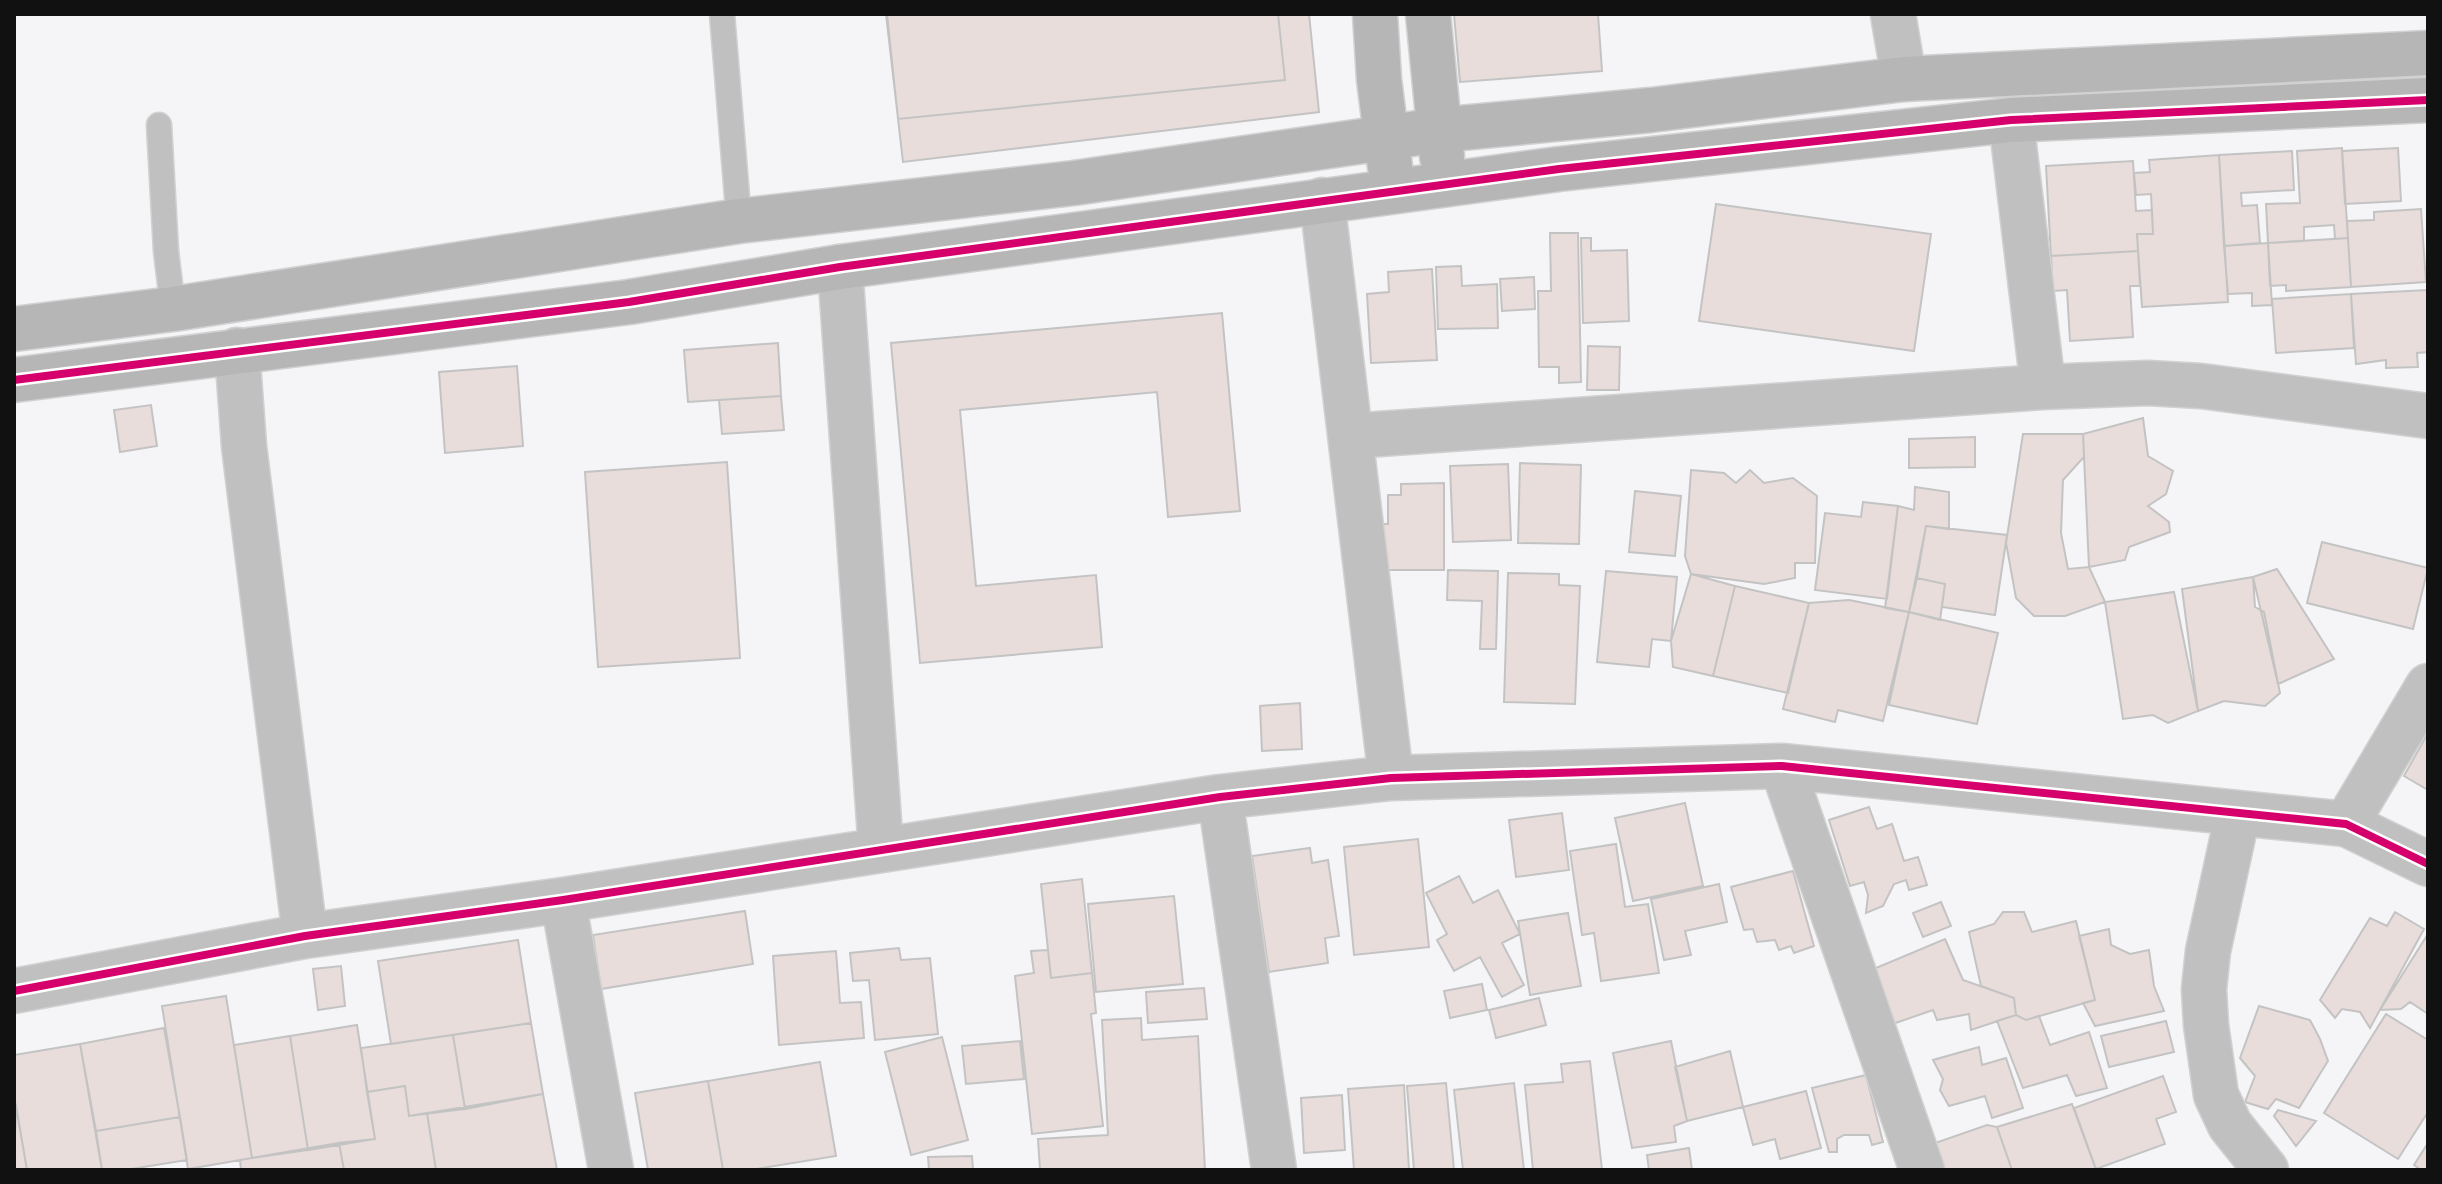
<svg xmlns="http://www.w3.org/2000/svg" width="2442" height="1184" viewBox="0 0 2442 1184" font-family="Lato,sans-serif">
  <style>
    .building { fill: #e8ddda; stroke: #c4c3c4; stroke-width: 2 }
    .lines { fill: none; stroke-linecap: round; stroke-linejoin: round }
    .lane-casing { stroke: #d1d1d2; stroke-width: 27 }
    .street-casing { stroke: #d1d1d2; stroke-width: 47 }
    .secondary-casing { stroke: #d1d1d2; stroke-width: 47 }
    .lane { stroke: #c0c0c1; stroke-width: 24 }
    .street { stroke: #c0c0c1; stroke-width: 44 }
    .secondary { stroke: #b6b6b6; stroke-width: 44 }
    .cycleway-casing { stroke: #fff; stroke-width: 13 }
    .cycleway { stroke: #d6006c; stroke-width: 8 }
  </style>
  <rect width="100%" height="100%" fill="#f5f5f7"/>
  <path class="building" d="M886 14H1309L1319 112 903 162Z
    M887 14H1278L1285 80 898 119Z
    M1454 14H1598L1602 71 1460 82Z
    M2342 148 2348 238 2335 239 2334 225 2304 227V241L2268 243 2266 204 2300 203 2297 151Z
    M2398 148 2401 201 2345 204 2342 151Z
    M2292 151 2294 190 2241 193 2242 206 2257 205 2260 243 2224 246 2219 155Z
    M2219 155 2228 302 2142 307 2137 234H2153L2151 194 2136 195 2134 173 2150 172 2149 160Z
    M2133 161 2136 211 2152 210 2153 234H2137L2138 251 2051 256 2046 166Z
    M1716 204 1931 234 1914 351 1699 321Z
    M2421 209 2426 282 2351 287 2347 221 2374 220V212Z
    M1550 233H1578L1581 382 1559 383V367H1539L1538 291H1551Z
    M1581 238H1591V251L1627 250 1629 321 1583 323Z
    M2348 238 2351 287 2286 291V285L2270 286 2268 243Z
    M2268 243 2272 305 2252 306V293L2228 294 2224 246Z
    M2138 251 2140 286H2130L2133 337 2070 341 2067 290 2053 291 2051 256Z
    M1461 266 1462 286 1497 284 1498 328 1438 329 1436 267Z
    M1432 269 1437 360 1371 363 1367 294 1389 292 1388 272Z
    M1534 277 1535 309 1502 311 1500 279Z
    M2427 290 2428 352 2417 353 2418 367 2386 368V360L2356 364 2351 294Z
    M2351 294 2354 348 2276 353 2272 299Z
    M1222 313 1240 511 1168 517 1157 392 960 410 976 586 1096 575 1102 647 920 663 891 343Z
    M778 343 781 396 688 402 684 350Z
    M1588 346 1620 347 1619 390H1587Z
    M517 366 523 446 445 453 439 372Z
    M781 396 784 430 722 434 719 400Z
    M151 405 157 446 120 452 114 410Z
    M2143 418 2148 456 2173 471 2166 494 2148 506 2169 522 2170 532 2129 547 2125 560 2089 567 2083 434Z
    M2023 434H2083L2084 457 2063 480 2061 533 2068 569 2089 567 2105 602 2065 616H2034L2016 598 2006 543Z
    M1975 437V467L1909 468V439Z
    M727 462 740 658 598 667 585 472Z
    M1520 463 1581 465 1579 544 1518 543Z
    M1508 464 1511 540 1453 542 1450 466Z
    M1691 470 1724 473 1736 483 1750 470 1764 483 1793 478 1817 496 1815 563H1795V578L1764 584 1691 574 1685 556Z
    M1444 483V570H1376V524H1388V495H1401V484Z
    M1915 487 1949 492V529L1926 526 1909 612 1885 608 1898 506 1914 510Z
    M1635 491 1681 496 1675 556 1629 552Z
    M1863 502 1898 506 1887 599 1815 590 1825 513 1861 517Z
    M1926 526 2007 535 1995 615 1942 607 1945 584 1917 578Z
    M2322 542 2428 568 2413 629 2307 603Z
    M2277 569 2334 659 2278 684 2253 577Z
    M1448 570 1498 571 1496 649H1480L1482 601 1447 600Z
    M1606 571 1677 577 1671 641 1652 639 1649 667 1597 662Z
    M1508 573 1559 574V585L1580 586 1575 704 1504 702Z
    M1691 574 1735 586 1713 676 1673 667 1671 641Z
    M2253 577 2255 607 2264 612 2280 693 2265 706 2224 701 2198 711 2182 589Z
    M1917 578 1945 584 1940 620 1909 612Z
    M1735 586 1809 603 1788 693 1713 676Z
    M2174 592 2198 711 2168 723 2153 715 2123 719 2105 602Z
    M1849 600 1909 612 1883 721 1838 710 1835 722 1783 709 1809 603Z
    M1909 612 1998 633 1977 724 1889 705Z
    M1300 703 1302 749 1262 751 1260 706Z
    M2428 733V790L2404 776Z
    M1685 803 1703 886 1633 901 1615 818Z
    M1869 807 1877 829 1892 824 1904 861 1918 857 1927 885 1909 890 1906 880 1894 884 1883 906 1866 913 1868 895 1864 882 1850 886 1829 820Z
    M1562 813 1569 870 1516 877 1509 820Z
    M1418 839 1429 947 1354 955 1344 847Z
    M1616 844 1625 907 1648 904 1659 973 1601 981 1594 933 1582 935 1570 851Z
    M1310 848 1312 863 1328 860 1339 936 1325 938 1328 963 1269 972 1252 856Z
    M1793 871 1814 946 1794 953 1791 946 1779 950 1775 940 1757 942 1753 929 1744 930 1731 887Z
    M1459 876 1473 903 1498 890 1520 934 1502 943 1524 985 1502 997 1480 957 1454 971 1437 940 1447 934 1426 893Z
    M1082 879 1092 973 1051 978 1041 884Z
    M1719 884 1727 922 1685 931 1691 955 1664 960 1651 899Z
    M1174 896 1183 984 1096 992 1088 904Z
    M1941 902 1951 926 1923 937 1913 913Z
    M745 911 753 964 601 989 593 935Z
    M2003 912H2024L2032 932 2076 921 2095 1000 2026 1020 2016 1015 2014 998 1981 986 1969 932 1994 924Z
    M2395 912 2424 929 2370 1028 2360 1012 2342 1009 2335 1018 2320 1000 2370 918 2387 926Z
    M1568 913 1581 986 1530 995 1518 921Z
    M2109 929 2111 945 2130 954 2149 950 2154 986 2164 1011 2095 1026 2083 1003 2095 1000 2079 936Z
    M2428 934V1014L2410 1002 2401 1009 2380 1010Z
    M1945 939 1963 980 2014 998 2016 1015 1971 1030 1969 1014 1937 1020 1933 1010 1884 1027 1864 973Z
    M518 940 531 1023 391 1044 378 961Z
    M899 948 901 960 930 958 938 1034 875 1040 869 980 853 981 850 953Z
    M1048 950 1051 978 1092 973 1096 1013 1091 1014 1103 1126 1032 1134 1015 976 1034 973 1031 951Z
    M836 951 840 1003 861 1002 864 1038 779 1045 773 956Z
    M341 966 345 1006 318 1010 313 969Z
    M1482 984 1487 1010 1450 1018 1444 991Z
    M1204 988 1207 1019 1148 1023 1146 992Z
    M226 996 252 1158 188 1169 162 1006Z
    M1539 998 1546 1025 1496 1038 1489 1010Z
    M2259 1006 2310 1020 2320 1039 2328 1061 2299 1108 2276 1099 2268 1109 2245 1102 2255 1076 2240 1058Z
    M2386 1014 2428 1040V1112L2398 1159 2324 1113Z
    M2016 1015 2026 1020 2039 1016 2050 1045 2089 1032 2107 1088 2076 1096 2067 1075 2023 1088 1997 1021Z
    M1141 1018 1142 1040 1198 1036 1205 1170H1040L1038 1139 1108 1135 1102 1020Z
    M2166 1021 2174 1052 2109 1067 2101 1036Z
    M531 1023 543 1094 465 1109 453 1035Z
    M357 1025 375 1139 308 1150 290 1036Z
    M164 1028 180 1117 96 1131 80 1044Z
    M453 1035 465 1109 409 1116 405 1086 367 1092 361 1048Z
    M290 1036 308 1150 252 1158 234 1045Z
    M942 1037 968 1140 911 1155 885 1052Z
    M1020 1041 1024 1079 966 1084 962 1046Z
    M1671 1041 1687 1121 1674 1126 1676 1142 1632 1148 1613 1053Z
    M80 1044 102 1170H27L14 1096V1055Z
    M1979 1047 1982 1065 2006 1058 2023 1108 1992 1118 1985 1096 1949 1106 1940 1090 1943 1079 1933 1060Z
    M1730 1051 1743 1107 1687 1121 1675 1067Z
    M1590 1061 1602 1170H1533L1525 1085 1563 1082 1561 1064Z
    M820 1062 836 1156 750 1170H723L708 1081Z
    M1866 1075 1883 1142 1872 1145 1869 1135H1844L1837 1139V1152H1829L1812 1088Z
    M2163 1076 2176 1112 2156 1119 2165 1144 2096 1169 2074 1108Z
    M708 1081 723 1170H648L635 1093Z
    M1446 1083 1454 1170H1414L1407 1086Z
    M1514 1083 1524 1170H1463L1454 1090Z
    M1404 1085 1409 1170H1354L1348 1089Z
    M405 1086 409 1116 427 1113 436 1170H344L339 1143 375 1139 367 1092Z
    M1806 1091 1821 1148 1780 1159 1775 1139 1753 1145 1743 1107Z
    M543 1094 557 1170H436L427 1113Z
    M1342 1095 1345 1150 1304 1153 1301 1098Z
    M2072 1104 2096 1170H2012L1997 1127Z
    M16 1105 27 1170H14Z
    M2278 1110 2316 1121 2296 1146 2274 1116Z
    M180 1117 187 1160 125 1170H102L96 1131Z
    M1987 1125 1997 1127 2012 1170H1944L1935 1143Z
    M339 1143 344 1170H241L240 1160Z
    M2428 1143V1170H2421L2414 1165Z
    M1689 1148 1692 1170H1649L1647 1155Z
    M972 1156 973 1170H929L928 1157Z"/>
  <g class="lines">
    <defs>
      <path id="lane" d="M722 14 739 221
        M159 125 166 251 173 309"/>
      <path id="street" d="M1893 14 1904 79
        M2011 120 2043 387
        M1322 200 1391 778
        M840 267 881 850
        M237 350 244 446 305 936
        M1351 436 2043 387 2148 383 2201 386 2428 416
        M1782 766 1922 1170
        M1220 797 1274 1170
        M2238 813 2208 951 2204 989 2206 1025 2216 1095 2230 1125 2266 1170
        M2346 824 2428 686
        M563 900 611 1170
        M14 991 305 936 563 900 1220 797 1391 778 1782 766 2346 824 2428 864"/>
      <path id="secondary" d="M1375 14 1379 79 1390 167
        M1428 14 1442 157
        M14 329 173 309 739 221 1074 183 1439 130 1651 110 1904 79 2428 53
        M14 380 629 302 840 267 1559 169 2011 120 2428 100"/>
    </defs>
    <use href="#lane" class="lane-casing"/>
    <use href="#street" class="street-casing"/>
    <use href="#secondary" class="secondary-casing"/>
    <use href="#lane" class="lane"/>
    <use href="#street" class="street"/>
    <use href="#secondary" class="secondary"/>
    <defs>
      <path id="cycleway" d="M14 380 629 302 840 267 1559 169 2011 120 2428 100
        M14 991 305 936 563 900 1220 797 1391 778 1782 766 2346 824 2428 864"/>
    </defs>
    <use href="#cycleway" class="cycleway-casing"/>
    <use href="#cycleway" class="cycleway"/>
  </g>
  <rect width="2442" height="1184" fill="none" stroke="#111112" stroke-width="32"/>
</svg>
